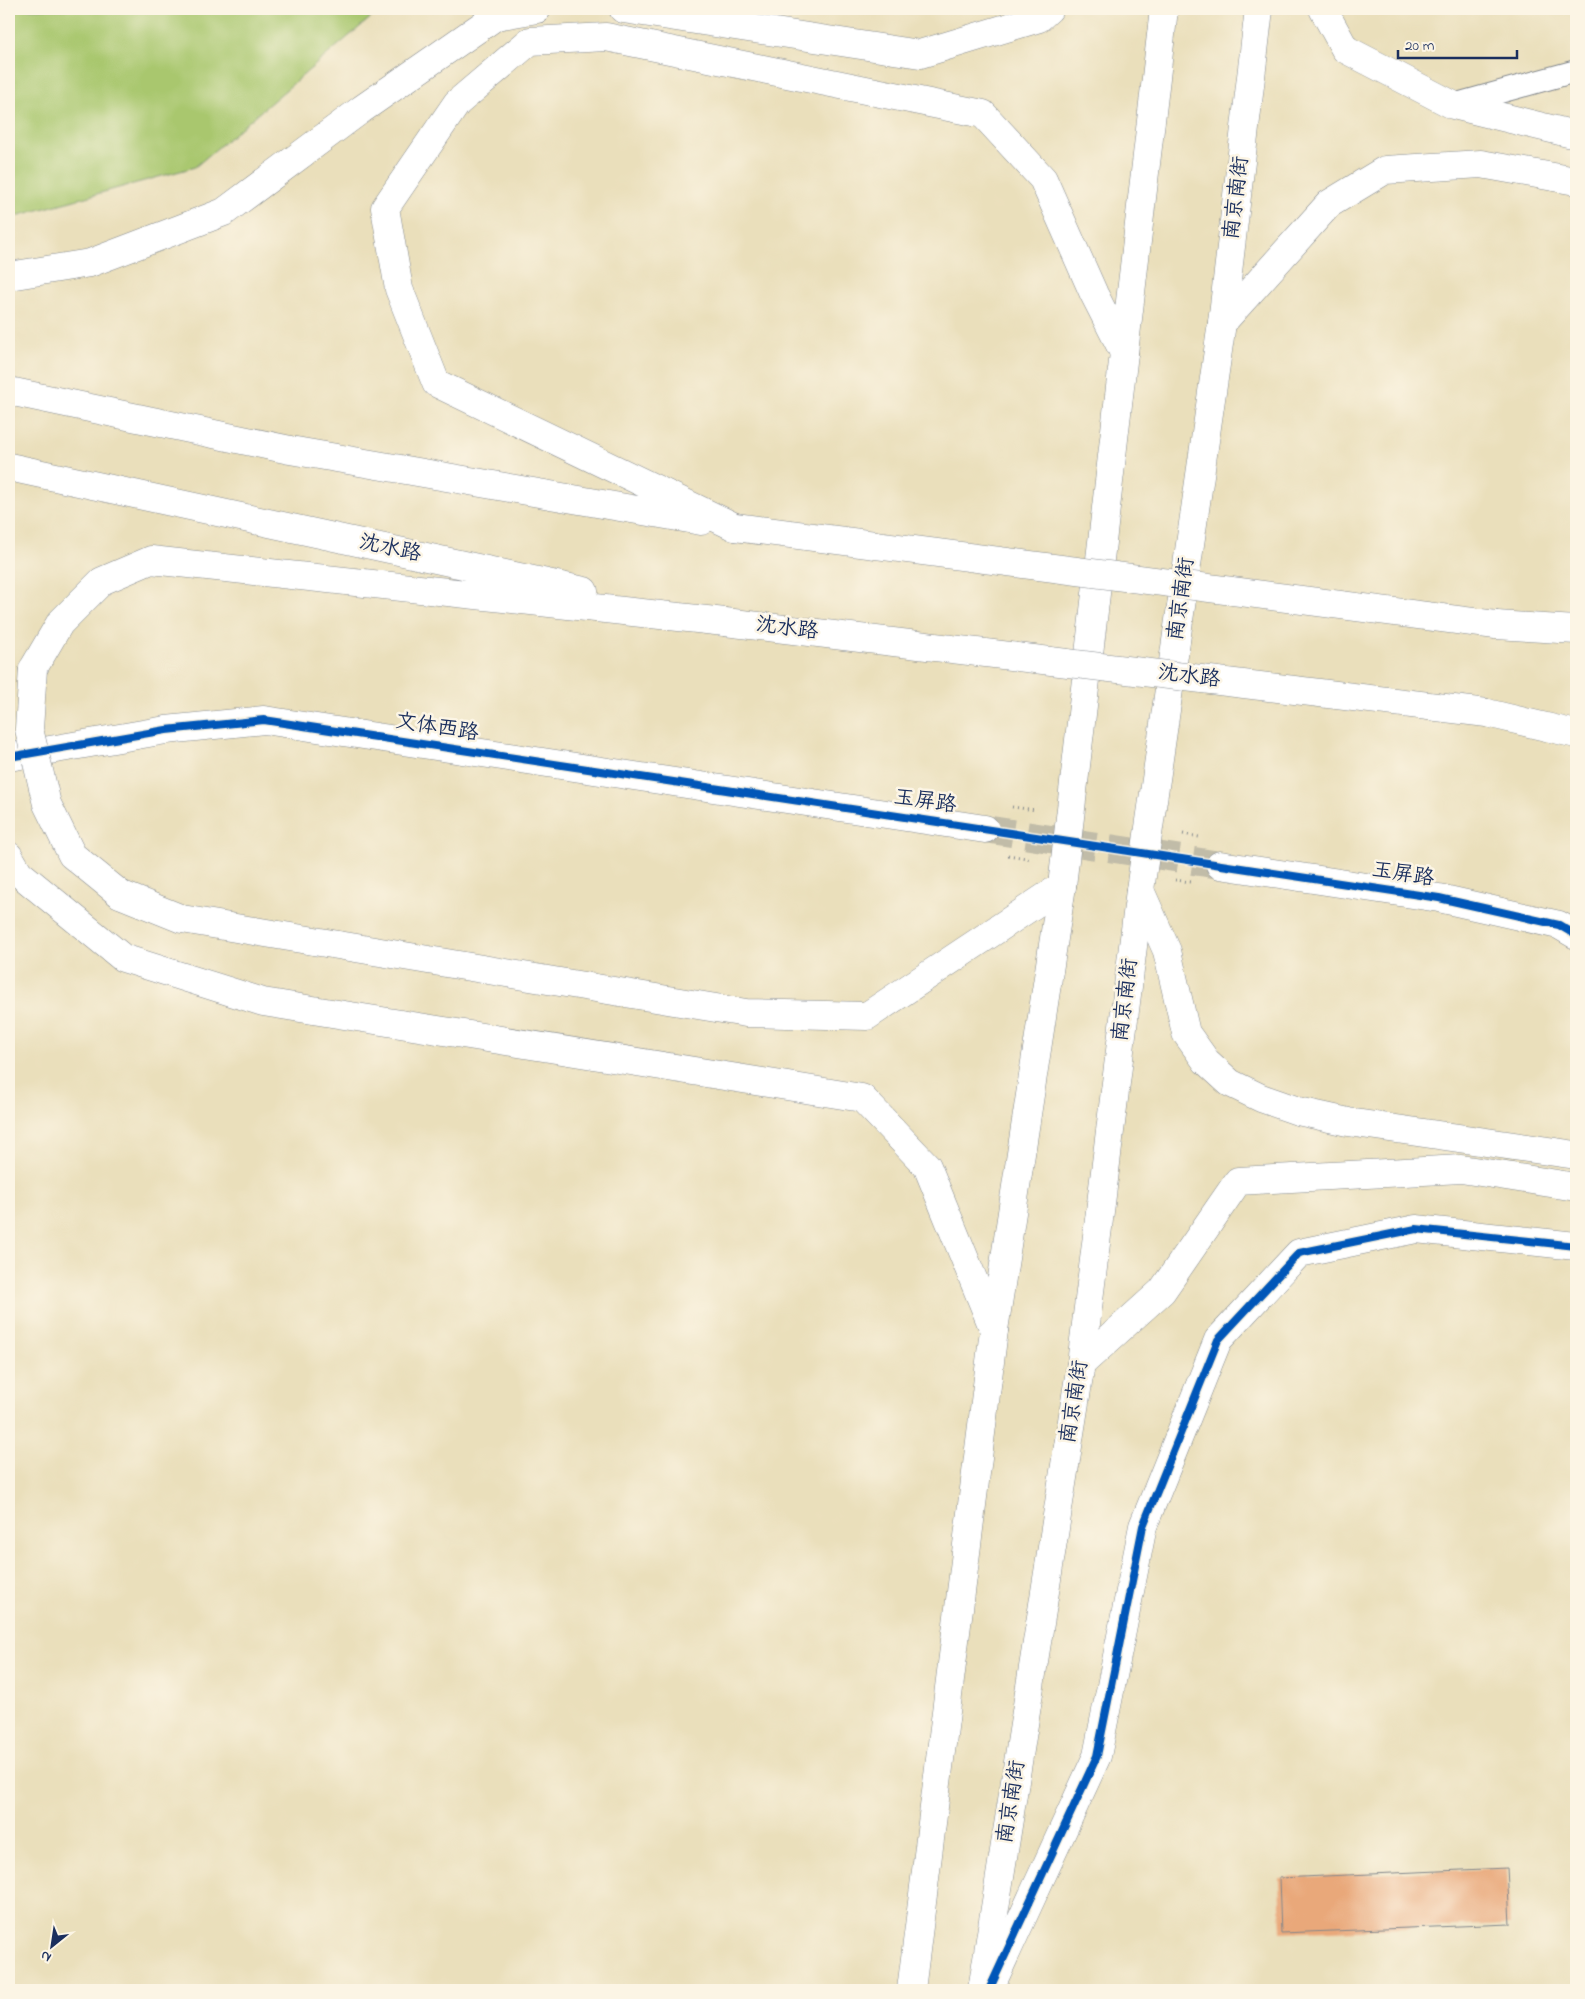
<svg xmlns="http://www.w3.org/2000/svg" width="1585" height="1999" viewBox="0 0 1585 1999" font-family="'Indie Flower','LXGW WenKai TC',sans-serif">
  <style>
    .green { fill: #a9c76e; stroke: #627b66 }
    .building { fill: #e9a87a }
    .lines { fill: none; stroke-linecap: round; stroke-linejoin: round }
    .tertiary-tunnel { stroke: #c1bca8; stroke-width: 28; stroke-dasharray: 28 14; stroke-linecap: butt }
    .service-casing { stroke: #82878c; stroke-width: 24 }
    .tertiary-casing { stroke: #82878c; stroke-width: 29 }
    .primary-casing { stroke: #82878c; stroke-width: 29 }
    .trunk-casing { stroke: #82878c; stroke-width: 29 }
    .path { stroke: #82878c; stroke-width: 3; stroke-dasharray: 1 4; stroke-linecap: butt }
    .service { stroke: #fff; stroke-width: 22 }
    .tertiary { stroke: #fff; stroke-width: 28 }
    .primary { stroke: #fff; stroke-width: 28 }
    .trunk { stroke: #fff; stroke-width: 28 }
    .trunk-bridge-casing { stroke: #82878c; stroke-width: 29; stroke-linecap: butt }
    .trunk-bridge { stroke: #fff; stroke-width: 28 }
    .cycleway-casing { stroke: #fcf5e5; stroke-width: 11 }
    .cycleway { stroke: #0057b8; stroke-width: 8 }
    .labels { text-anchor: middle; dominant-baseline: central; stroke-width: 5; stroke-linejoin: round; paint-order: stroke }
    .street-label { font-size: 21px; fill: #1b2f5e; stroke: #fcf5e5 }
  </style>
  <rect width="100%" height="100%" fill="#fcf5e5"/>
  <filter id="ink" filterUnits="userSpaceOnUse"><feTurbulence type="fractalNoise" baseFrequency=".02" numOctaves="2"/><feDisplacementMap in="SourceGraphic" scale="10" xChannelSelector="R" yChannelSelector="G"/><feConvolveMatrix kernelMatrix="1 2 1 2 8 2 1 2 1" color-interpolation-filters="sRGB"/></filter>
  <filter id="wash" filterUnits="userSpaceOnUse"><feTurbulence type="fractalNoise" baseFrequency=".0096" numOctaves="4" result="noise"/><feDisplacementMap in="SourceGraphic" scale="20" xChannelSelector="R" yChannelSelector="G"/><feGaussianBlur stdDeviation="1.12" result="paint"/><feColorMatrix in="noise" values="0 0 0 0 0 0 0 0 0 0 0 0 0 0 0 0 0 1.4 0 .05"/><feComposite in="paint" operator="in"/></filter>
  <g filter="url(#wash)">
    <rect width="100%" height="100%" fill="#eadfbb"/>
    <path class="green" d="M9 9H381L195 167 9 218Z"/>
    <g id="blocks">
      <path class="building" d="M1507 1868 1510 1924 1281 1933 1279 1878Z"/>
    </g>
  </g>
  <g filter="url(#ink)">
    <use href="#blocks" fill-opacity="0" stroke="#82878c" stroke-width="1"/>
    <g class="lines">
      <path class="tertiary-tunnel" d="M985 829 1220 865"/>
      <defs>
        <path id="service" d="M1453 105 1576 71"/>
        <path id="tertiary" d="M9 757 166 730 264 720 985 829
          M1220 865 1439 898 1559 925 1576 935
          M989 1990 1097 1756 1143 1526 1218 1340 1299 1253 1416 1229 1576 1246"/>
        <path id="primary" d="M911 1990 994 1330 1062 886 1164 9
          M982 1990 1081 1364 1140 890 1222 323 1259 9"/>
        <path id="trunk" d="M623 9 920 54 1039 18 1049 9
          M1323 9 1345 49 1453 105 1576 135
          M9 276 90 263 224 212 362 109 496 16 537 9
          M1222 323 1329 204 1385 170 1481 164 1576 181
          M9 391 290 450 701 521
          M9 467 584 591
          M735 527 436 383 399 289 385 208 457 103 530 41 606 37 983 114 1043 179 1094 294 1124 353
          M1496 625 1576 630
          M33 669 60 623 102 581 151 560 725 622
          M1487 713 1576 734
          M9 856 19 873 123 958 263 1002 862 1098 927 1166 994 1330
          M1140 890 1167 951 1186 1033 1206 1061 1230 1083 1261 1098 1298 1111 1348 1122 1576 1155
          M120 894 182 919 746 1013 867 1016 1062 886
          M1081 1364 1162 1291 1238 1181 1461 1169 1576 1187"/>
      </defs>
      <use href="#service" class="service-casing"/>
      <use href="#tertiary" class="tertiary-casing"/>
      <use href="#primary" class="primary-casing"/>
      <use href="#trunk" class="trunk-casing"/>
      <path class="path" d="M1012 807 1036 810
        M1183 834 1199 837
        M1008 855 1032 859
        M1175 880 1191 882"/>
      <use href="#service" class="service"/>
      <use href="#tertiary" class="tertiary"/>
      <use href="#primary" class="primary"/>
      <use href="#trunk" class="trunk"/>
      <defs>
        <path id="trunk-bridge" d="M735 527 1496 625
          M725 622 1487 713
          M33 669 29 729 47 804 72 855 120 894"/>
      </defs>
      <use href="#trunk-bridge" class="trunk-bridge-casing"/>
      <use href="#trunk-bridge" class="trunk-bridge"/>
      <defs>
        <path id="cycleway" d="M9 757 166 730 264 720 1439 898 1559 925 1576 935
          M989 1990 1097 1756 1143 1526 1218 1340 1299 1253 1416 1229 1576 1246"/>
      </defs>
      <use href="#cycleway" class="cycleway-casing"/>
      <use href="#cycleway" class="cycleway"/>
    </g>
  </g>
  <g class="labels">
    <g class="street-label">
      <text transform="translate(1237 198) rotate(-83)">南京南街</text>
      <text transform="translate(390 549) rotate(12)">沈水路</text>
      <text transform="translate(1182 599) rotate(-82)">南京南街</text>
      <text transform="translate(787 629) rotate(7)">沈水路</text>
      <text transform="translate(1189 677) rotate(7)">沈水路</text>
      <text transform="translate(437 728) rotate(9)">文体西路</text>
      <text transform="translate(925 802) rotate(8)">玉屏路</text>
      <text transform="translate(1403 875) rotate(9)">玉屏路</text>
      <text transform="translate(1126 1000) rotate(-83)">南京南街</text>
      <text transform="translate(1075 1402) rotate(-81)">南京南街</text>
      <text transform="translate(1012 1802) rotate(-81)">南京南街</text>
    </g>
  </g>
  <rect width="1585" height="1999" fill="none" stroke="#fcf5e5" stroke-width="30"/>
  <g transform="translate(52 1946) rotate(210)" stroke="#fcf5e5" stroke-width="4" paint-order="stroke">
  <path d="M0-4L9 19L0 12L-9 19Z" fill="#1b2f5e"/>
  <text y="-8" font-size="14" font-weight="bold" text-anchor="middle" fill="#1b2f5e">N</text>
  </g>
  <path d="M1398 50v8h119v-8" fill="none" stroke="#1b2f5e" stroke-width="2.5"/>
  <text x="1405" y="50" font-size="15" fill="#1b2f5e" stroke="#fcf5e5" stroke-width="4" paint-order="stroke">20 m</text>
</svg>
